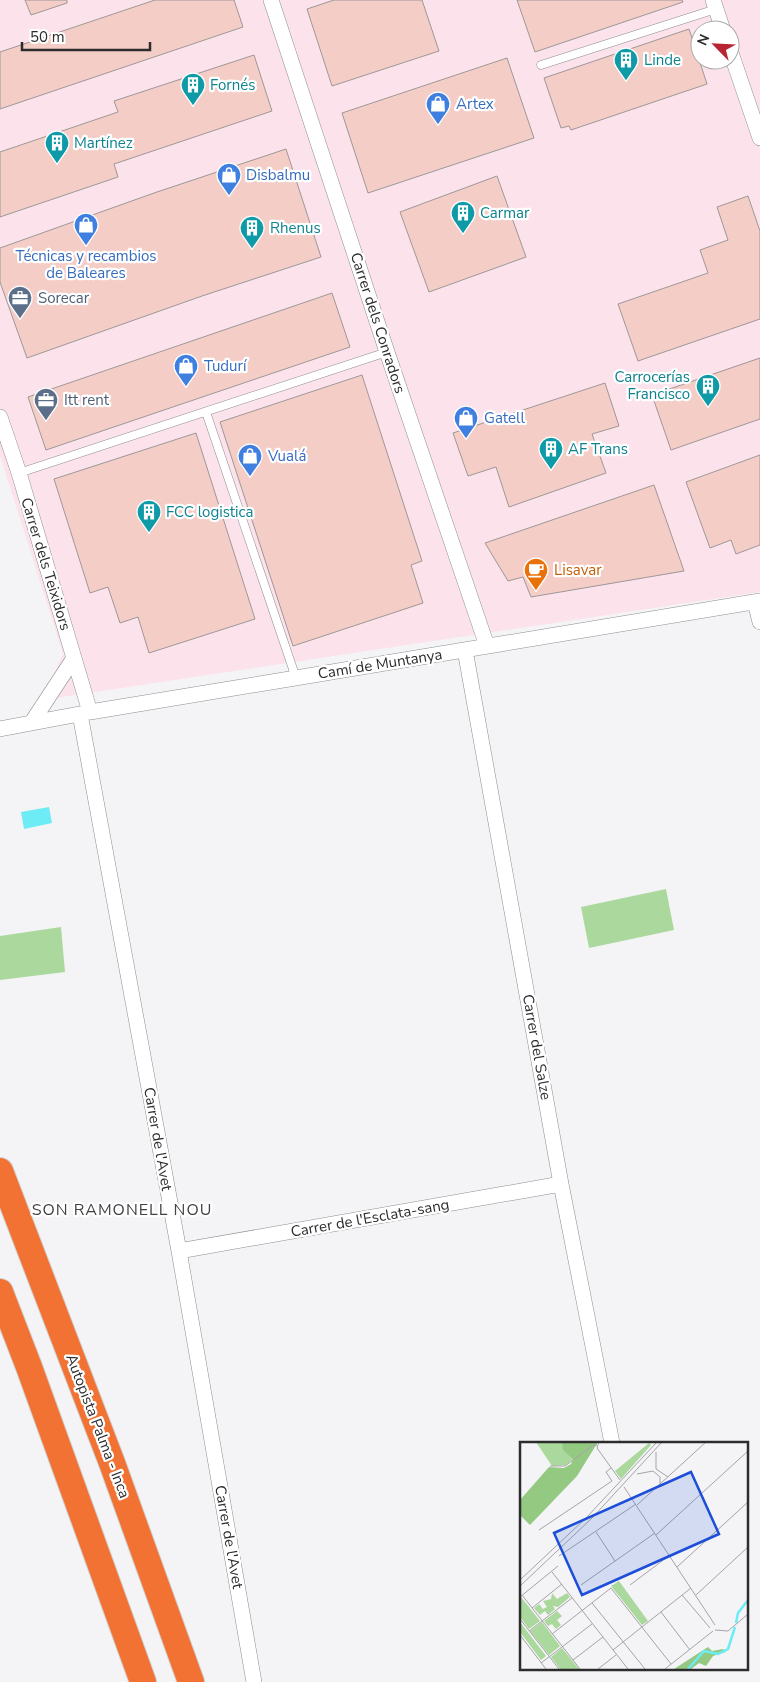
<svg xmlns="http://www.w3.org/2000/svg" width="760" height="1682" viewBox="0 0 760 1682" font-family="'Nunito Sans',sans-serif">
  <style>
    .industrial { fill: #fce3eb; fill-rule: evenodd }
    .green { fill: #abd89c }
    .water { fill: #6decf6 }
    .building { fill: #f4cdc7; stroke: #9c9898 }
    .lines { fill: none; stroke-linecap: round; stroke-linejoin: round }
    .service-casing { stroke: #8e8e91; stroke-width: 9 }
    .minor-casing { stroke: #8e8e91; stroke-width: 16 }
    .motorway-casing { stroke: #d1d1d1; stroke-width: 28 }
    .service { stroke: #fff; stroke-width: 8 }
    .minor { stroke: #fff; stroke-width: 15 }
    .motorway { stroke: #f27233; stroke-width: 26 }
    .labels { text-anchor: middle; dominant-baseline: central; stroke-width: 4.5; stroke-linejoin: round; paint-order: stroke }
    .culture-label { font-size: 15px; fill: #0d838f; stroke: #fff; text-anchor: start }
    .shop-label { font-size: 15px; fill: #366cbe; stroke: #fff; text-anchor: start }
    .service-label { font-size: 15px; fill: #4e5e75; stroke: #fff; text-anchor: start }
    .street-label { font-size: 15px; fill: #2c2c2d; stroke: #fff }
    .food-label { font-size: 15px; fill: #c56008; stroke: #fff; text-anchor: start }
    .neighbourhood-label { font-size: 16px; letter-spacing: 1px; fill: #414244; stroke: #fff }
    .inset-river { fill: none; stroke: #6decf6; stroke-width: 2.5 }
    .inset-road { fill: none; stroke: #a4a4a6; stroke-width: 1 }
    .view { fill: #1d4ed8; fill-opacity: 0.15; stroke: #1d4ed8; stroke-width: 2.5 }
    .inset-edge { fill: none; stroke: #2c2c2d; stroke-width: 2.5 }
  </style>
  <rect width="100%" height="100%" fill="#f4f4f7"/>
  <path class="industrial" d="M0 0H760V592L42 700 63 654 0 456ZM700 30H730V60H700Z"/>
  <path class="green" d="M666 889 674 930 589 948 581 907Z
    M61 927 65 972 0 980V936Z"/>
  <path class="water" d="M49 807 52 823 24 829 21 812Z"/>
  <path class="building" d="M25 0H67V3L31 15Z
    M155 0H234L243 27 0 109V52Z
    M334 0H422L439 51 332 86 307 9Z
    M517 0H682L683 2 535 52Z
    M689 29 707 84 571 130 569 126 561 128 544 78Z
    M254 55 272 111 114 164 118 177 0 217V152L118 112 114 101Z
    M507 58 534 138 368 193 342 113Z
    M286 149 321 257 202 296 27 358 0 282V248L154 193Z
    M497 176 526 257 429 292 400 212Z
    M748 196 760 231V319L638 361 618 304 708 273 700 250 728 240 717 207Z
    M332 293 350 347 46 450 28 397Z
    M760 358V419L671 450 652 395Z
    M362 375 422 561 411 565 423 603 293 646 220 422Z
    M605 383 619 426 592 434 606 473 509 507 496 467 468 476 453 433Z
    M196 433 255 619 149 653 138 617 120 623 108 587 90 593 54 479Z
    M760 455V545L736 554 731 540 710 548 686 482Z
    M654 485 684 571 531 597 523 577 508 581 485 543Z"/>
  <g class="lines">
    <defs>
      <path id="service" d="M541 65 716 9
        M206 412 296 678
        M19 473 387 352"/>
      <path id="minor" d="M271 0 387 352 487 646
        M713 0 723 30
        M730 50 760 138
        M0 417 19 473 90 712
        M755 602 760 622
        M465 650 561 1184 612 1443
        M80 714 179 1251 254 1682
        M32 722 74 658
        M0 729 90 712 760 601
        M179 1251 561 1184"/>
      <path id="motorway" d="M0 1171 112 1463 191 1682
        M0 1292 29 1367 143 1682"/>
    </defs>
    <use href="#service" class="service-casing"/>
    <use href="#minor" class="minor-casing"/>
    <use href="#motorway" class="motorway-casing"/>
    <use href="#service" class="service"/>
    <use href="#minor" class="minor"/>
    <use href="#motorway" class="motorway"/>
  </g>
  <defs>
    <symbol id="building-pin" viewBox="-11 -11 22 30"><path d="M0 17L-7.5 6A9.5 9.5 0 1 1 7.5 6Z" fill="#0f9aa8" stroke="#fff"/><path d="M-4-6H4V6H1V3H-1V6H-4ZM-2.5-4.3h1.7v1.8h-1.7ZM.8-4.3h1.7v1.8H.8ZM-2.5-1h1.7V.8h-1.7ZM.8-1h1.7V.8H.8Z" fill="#fff"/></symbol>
    <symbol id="shop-pin" viewBox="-11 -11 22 30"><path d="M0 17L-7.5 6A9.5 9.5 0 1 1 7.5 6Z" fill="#3f7fe0" stroke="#fff"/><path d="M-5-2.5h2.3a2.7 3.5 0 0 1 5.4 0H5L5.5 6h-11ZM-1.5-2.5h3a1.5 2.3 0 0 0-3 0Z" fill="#fff"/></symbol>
    <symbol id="office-pin" viewBox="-11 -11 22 30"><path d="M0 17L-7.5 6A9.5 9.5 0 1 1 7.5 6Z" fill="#5c6f8a" stroke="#fff"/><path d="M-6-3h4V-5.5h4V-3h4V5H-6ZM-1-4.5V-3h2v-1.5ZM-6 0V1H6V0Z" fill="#fff"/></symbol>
    <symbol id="cafe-pin" viewBox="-11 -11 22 30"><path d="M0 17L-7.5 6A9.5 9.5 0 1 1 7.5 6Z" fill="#e8710a" stroke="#fff"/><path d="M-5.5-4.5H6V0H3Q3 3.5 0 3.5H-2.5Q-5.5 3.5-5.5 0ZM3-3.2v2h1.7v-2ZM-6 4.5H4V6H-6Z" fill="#fff"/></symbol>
  </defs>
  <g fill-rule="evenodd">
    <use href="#building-pin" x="612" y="46" width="28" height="38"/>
    <use href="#building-pin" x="179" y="71" width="28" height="38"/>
    <use href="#shop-pin" x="424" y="90" width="28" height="38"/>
    <use href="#building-pin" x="43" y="129" width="28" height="38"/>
    <use href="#shop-pin" x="215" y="161" width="28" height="38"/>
    <use href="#building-pin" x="449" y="199" width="28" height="38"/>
    <use href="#shop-pin" x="72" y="211" width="28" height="38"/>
    <use href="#building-pin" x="238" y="214" width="28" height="38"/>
    <use href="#office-pin" x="6" y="284" width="28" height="38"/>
    <use href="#shop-pin" x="172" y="352" width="28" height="38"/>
    <use href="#building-pin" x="694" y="372" width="28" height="38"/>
    <use href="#office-pin" x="32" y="386" width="28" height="38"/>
    <use href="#shop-pin" x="452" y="404" width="28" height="38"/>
    <use href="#building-pin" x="537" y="435" width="28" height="38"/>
    <use href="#shop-pin" x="236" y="442" width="28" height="38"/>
    <use href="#building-pin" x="135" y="498" width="28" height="38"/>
    <use href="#cafe-pin" x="522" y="556" width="28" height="38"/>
  </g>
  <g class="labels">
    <g class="culture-label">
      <text x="644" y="60">Linde</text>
      <text x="210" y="85">Fornés</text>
      <text x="74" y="143">Martínez</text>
      <text x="480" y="213">Carmar</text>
      <text x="270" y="228">Rhenus</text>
      <text x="690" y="377" text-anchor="end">Carrocerías<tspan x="690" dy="17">Francisco</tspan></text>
      <text x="568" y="449">AF Trans</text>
      <text x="166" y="512">FCC logistica</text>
    </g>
    <g class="shop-label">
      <text x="456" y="104">Artex</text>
      <text x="246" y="175">Disbalmu</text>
      <text x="86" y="256" text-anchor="middle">Técnicas y recambios<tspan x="86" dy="17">de Baleares</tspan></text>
      <text x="204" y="366">Tudurí</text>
      <text x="484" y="418">Gatell</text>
      <text x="268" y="456">Vualá</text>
    </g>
    <g class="service-label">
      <text x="38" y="298">Sorecar</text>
      <text x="64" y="400">Itt rent</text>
    </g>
    <g class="street-label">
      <text transform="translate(378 323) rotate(72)">Carrer dels Conradors</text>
      <text transform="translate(46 564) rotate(73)">Carrer dels Teixidors</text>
      <text transform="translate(380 664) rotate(-9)">Camí de Muntanya</text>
      <text transform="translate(537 1047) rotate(80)">Carrer del Salze</text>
      <text transform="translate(158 1139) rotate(80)">Carrer de l'Avet</text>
      <text transform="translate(370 1218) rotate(-10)">Carrer de l'Esclata-sang</text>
      <text transform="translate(98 1426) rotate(69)">Autopista Palma - Inca</text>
      <text transform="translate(229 1537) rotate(80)">Carrer de l'Avet</text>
    </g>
    <g class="food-label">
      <text x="554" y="570">Lisavar</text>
    </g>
    <g class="neighbourhood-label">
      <text x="122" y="1210">SON RAMONELL NOU</text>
    </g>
  </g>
  <g transform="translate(520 1442)">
    <rect width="228" height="228" fill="#f4f4f7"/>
    <path d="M16 0H68L71 2 46 23 32 24ZM129 1 131 3 101 37 95 29ZM99 139 128 179 122 183 91 144ZM32 151 37 157 47 151 50 155 38 165 33 164 35 167 28 173 25 169 20 173 14 166 19 162 23 167 27 165 23 159 31 157ZM1 155 20 179 9 187 0 175ZM37 169 42 174 37 178 41 183 36 187 32 182 28 184 24 179ZM0 180 26 214 21 218 0 190ZM22 180 40 204 29 213 10 189ZM42 206 59 227H40L31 215Z" fill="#abd89c"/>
    <path d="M42 0H78L57 34 10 83 0 73V58L29 25 44 26 51 22 53 17 43 8ZM188 205 192 209 203 207 206 210 193 214 186 224 179 221 171 227H154Z" fill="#94c982"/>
    <path class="inset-river" d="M216 181 218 171 228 158M168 227 184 209 198 212 208 207 215 185"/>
    <path class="inset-road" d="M79 0 77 6 100 38M136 10V27L148 35M30 24H45L72 4 77 3M117 32 133 29 140 35V42M104 45 195 183M117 63 186 0M19 88 92 39 86 30 91 26M76 90 95 119M136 93 228 9M39 114 116 62M157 125 228 60M32 130 108 227M0 138 66 76 137 0M61 143 135 91M110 143 150 113M0 144 72 76 142 0M2 153 60 227M162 153 190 186M176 153 228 105M0 155 38 124M72 161 125 227M12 166 42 142M141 170 170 208M0 177 39 227M195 188 208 189 228 172M9 189 52 156M32 192 91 146 151 222M0 193 26 227M93 208 171 146M53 218 83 195M21 221 72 182M78 227 96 213M145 227 193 189"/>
    <path class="view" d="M171 30 199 92 62 153 34 91Z"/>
    <rect width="228" height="228" class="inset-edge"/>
  </g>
  <g transform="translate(715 45) rotate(294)"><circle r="24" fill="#ffffff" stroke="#ababab"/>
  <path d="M0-4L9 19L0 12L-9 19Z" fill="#b72532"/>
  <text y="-8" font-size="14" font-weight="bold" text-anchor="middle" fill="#2c2c2d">N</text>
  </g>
  <path d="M22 42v8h128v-8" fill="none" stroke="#2c2c2d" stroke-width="2.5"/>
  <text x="30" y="42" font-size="15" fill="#2c2c2d" stroke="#ffffff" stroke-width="4" paint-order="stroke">50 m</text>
</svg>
